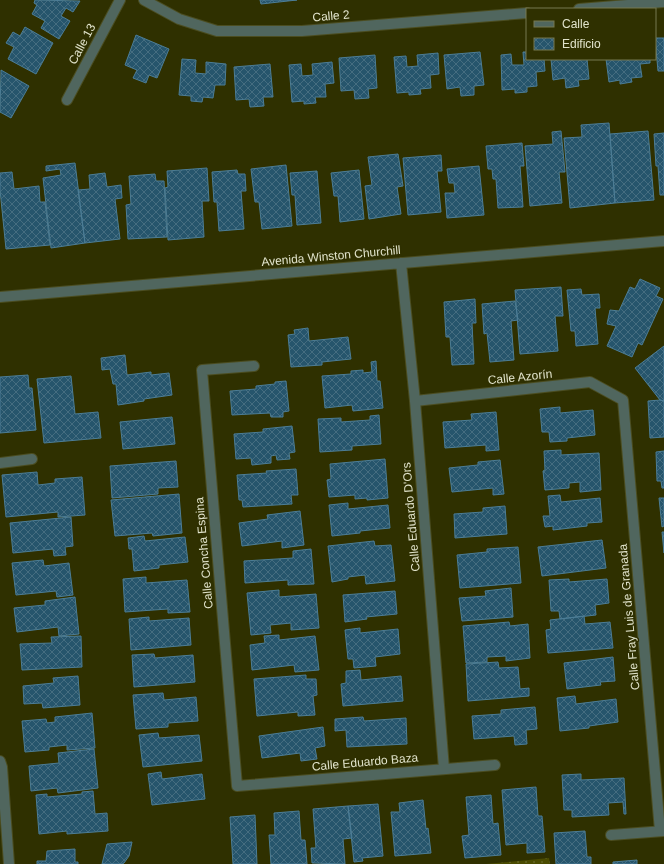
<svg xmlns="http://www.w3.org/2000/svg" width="664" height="864" viewBox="0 0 664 864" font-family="Arial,sans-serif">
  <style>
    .park { fill: url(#park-dots) }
    .building { fill: url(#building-cross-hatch); stroke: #4c7d96 }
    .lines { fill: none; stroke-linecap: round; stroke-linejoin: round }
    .minor-casing { stroke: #4b4d20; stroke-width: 12 }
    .minor { stroke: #50665e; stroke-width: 10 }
    .labels { text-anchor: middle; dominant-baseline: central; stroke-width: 3; stroke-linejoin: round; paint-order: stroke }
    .street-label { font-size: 12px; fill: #e1e3cb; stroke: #2f3000 }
  </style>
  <defs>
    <pattern id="park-dots" width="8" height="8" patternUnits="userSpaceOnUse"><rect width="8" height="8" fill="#4a4b00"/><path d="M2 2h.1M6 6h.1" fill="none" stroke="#646524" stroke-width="1.8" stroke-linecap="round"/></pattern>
    <pattern id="building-cross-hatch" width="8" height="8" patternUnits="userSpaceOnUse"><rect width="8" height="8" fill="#26556c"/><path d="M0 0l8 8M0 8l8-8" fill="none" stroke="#456d80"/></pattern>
  </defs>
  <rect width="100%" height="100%" fill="#2f3000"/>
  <path class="park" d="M549 858 550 864H486Z"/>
  <path class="building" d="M35 0 80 1 73 12 66 8 61 16 70 21 59 39 41 28 45 21 32 14 37 5 34 3Z
    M260 0H297L261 4Z
    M25 27 53 43 36 74 8 59 14 47 6 43 13 32 20 36Z
    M136 35 169 49 157 78 149 75 146 83 133 78 137 70 125 65Z
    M655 38H664V71H658Z
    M480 52 484 85 474 86V95L461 96 460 87 447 89 444 55Z
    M523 52H527V59H544L545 71 536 72 537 86 527 87V92L515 93V89L502 90 501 55 511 54 512 65H524Z
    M438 53 439 74 430 75 431 88 420 89 421 94 409 95V92L397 93 394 57 406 56 407 67 418 66 417 55Z
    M375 55 377 88 368 89 369 98 355 99 354 90 341 91 339 58Z
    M182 59 196 60 195 73 206 74V62L226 64 225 85H215L213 98 203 97 202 102 191 101V96L179 95Z
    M551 59H587L589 79 578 80 579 86 566 88 565 78 553 80Z
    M606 59H650V63L640 64 642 77 631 78 632 82 620 84V80L609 82Z
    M332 62 334 83 325 84 326 97H315L316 103 304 104V101L292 102 289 65 301 64 302 76 313 75 312 64Z
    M270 64 273 97H263L264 106 250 107 249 99 236 100 234 67Z
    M1 70 29 86 11 118 0 112Z
    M609 123 615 203 570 208 564 138 582 137 581 125Z
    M561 131 565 172H559L562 203 530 206 525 146 553 144 552 132Z
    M648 131 654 200 615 203 610 134Z
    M664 133V195H660L658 166H656L654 134Z
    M522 143 524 166H520L523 207 498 208 496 179H493L492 169H488L486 146Z
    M398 154 403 186 397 187 401 214 369 219 365 186 372 185 368 157Z
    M441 155 442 171H437L441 212 408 215 403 158Z
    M75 163 85 243 51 248 43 178 61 175 60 169 46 171V166Z
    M286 165 292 226 262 229 259 202H255L251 169Z
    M479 166 484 215 447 218 445 193H455L454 183H449L447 169Z
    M207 168 209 201H202L204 237 168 240 165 188 168 187 167 171Z
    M237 170 238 174H245L246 191H241L244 229 219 231 217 202H214L212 172Z
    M359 170 364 219 340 222 338 196H334L331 173Z
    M317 171 321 223 297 225 295 195H292L290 173Z
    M12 172 14 189 39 186 40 202H45L50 245 6 249 0 190V173Z
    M105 173 107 187 121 185 122 198 115 199 120 239 85 243 78 190 90 189 89 175Z
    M155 174 156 181H164L167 237 128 239 126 205 131 204 129 176Z
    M640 279 660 288 656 296 663 299 642 345 638 343 632 357 607 346 616 326 607 324 610 310 619 311 630 287 635 289Z
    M561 287 563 316H555L558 351 520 354 515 290Z
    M581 289 582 295 599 294 600 308H595L598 344 576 346 575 331H571L567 290Z
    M475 299 476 323H472L474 364 452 365 450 337H446L444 302Z
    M515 301 518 320 511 321 514 360 490 362 487 333 484 334 482 304Z
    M308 328 309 341 348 337 351 359 322 362V365L291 367 288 335 295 334 294 330Z
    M664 346V401L660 400 635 368Z
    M125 355 127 375 151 372V375L169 373 172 395 144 399V401L118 405 116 384H113L110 369 102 370 101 358Z
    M376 361 377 381H380L383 408 353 411 352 405 325 408 322 376 351 374V371L363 370V373L372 372 371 362Z
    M28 375 29 388H32L36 430 0 433V377Z
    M71 376 75 414 98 412 101 438 44 443 37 379Z
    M286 381 289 411 283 412V417H271L270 413 232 415 230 391 256 389V386L275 384V382Z
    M660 400 664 401V437L650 438 648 401Z
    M560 407V413L593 410 595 435 567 438V441L550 442 549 432H542L540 409Z
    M496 412 499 450 486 451V445L445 448 443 422 472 420 471 414Z
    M379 415 381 444 352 446V450L320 452 318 419 341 418V422L370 420V416Z
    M172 417 175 444 123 449 120 422Z
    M292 426 295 452 289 453 290 459 277 460 276 455 271 456V463L252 465 251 458 236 459 234 434 263 432V429Z
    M561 450V455L599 453 601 490 580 492V482L569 483V488L545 490 543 471 545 470 544 451Z
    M664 451V488H662L661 481H657L656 452Z
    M385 459 388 498 367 500V498L355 499V495L329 497 327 480 331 479 330 464Z
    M500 460 504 494 493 495V488L452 492 449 468 478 465V462Z
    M176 461 178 487 158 488V494L112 498 110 466Z
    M296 469 298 495H291L292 504 243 507 242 500H239L237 475 267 473 266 471Z
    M37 472 38 485 55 483V479L82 477 85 515 58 517V512L6 517 2 475Z
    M179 494 182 533 153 536 152 533 115 536 111 500Z
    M560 495 561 502 600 498 602 522 587 523V526L553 530V526L545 527 543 516H550L548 496Z
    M659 498H664V526L662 527Z
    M348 503V509L388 505 390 528 360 531V533L332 536 329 505Z
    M505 506 507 534 455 538 454 514 483 512V508Z
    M300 511 304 545 282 548V541L242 546 239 523 268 519 267 515Z
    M71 517 73 546 65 547 66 555 54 556 53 549 13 553 10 523Z
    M662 532H664V553Z
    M144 536 145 541 185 537 188 562 159 565V568L134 571 132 549H129L128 538Z
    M602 540 606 568 542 576 538 547Z
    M374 541 375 546 391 545 395 581 366 584 365 575 348 577V579L332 582 328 546Z
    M518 547 521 583 460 588 457 555 487 552V549Z
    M311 549 314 584 288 585V580L245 583 244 561 293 558V551Z
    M43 560 44 566 69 563 73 595 57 597 56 591 16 595 12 563Z
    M146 577V583L187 580 190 612 168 613V609L125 612 123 579Z
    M569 579V582L607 579 609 603 595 605 596 615 560 619 559 611H551L549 580Z
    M511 588 513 617 462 621 459 598 486 596 485 591Z
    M279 590V597L316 594 319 628 291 630V623L270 625 271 633 251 635 247 593Z
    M395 591 397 614 366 617 367 619 345 622 343 595Z
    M75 597 79 634 59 636 58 627 17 632 14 608 45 605V601Z
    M584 616 585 624 610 622 613 648 548 653 546 630 551 629 550 620Z
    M149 617V621L189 618 191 645 131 650 129 619Z
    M509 622 510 626 528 624 530 658 506 661V656L487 657V662L466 663 463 626Z
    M360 628V633L398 629 400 654 375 657 376 666 354 668 353 659H348L345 630Z
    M279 635V640L315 636 319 670 295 672 294 665 252 670 250 645 265 643 264 636Z
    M81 636 82 667 22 670 20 644 52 643 51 637Z
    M154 654 155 658 193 655 195 682 134 687 132 655Z
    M613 657 615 681 600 682 601 685 567 689 564 663Z
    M498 662 499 668 518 667 520 689 529 688V696L468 701 466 664Z
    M360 670 361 680 401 676 403 701 343 706 341 684 346 683V671Z
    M306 675V679H316L317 695 313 696 315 715 298 716V712L257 716 254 679Z
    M78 676 80 705 43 708 42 703 24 704 23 686 54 683 53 678Z
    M163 693 164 700 196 697 198 721 168 723V727L136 729 133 695Z
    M575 696 576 704 616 699 618 722 589 726V728L560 731 557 698Z
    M535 707 537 729 526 730 527 744 515 745 514 736 474 739 472 716 501 714V710Z
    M92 713 95 748 67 750V745L49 747V750L25 752 22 721 46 719 47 723 55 722V717Z
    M363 717 364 721 406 718 407 744 347 747 346 730 335 731V719Z
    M323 727 325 746 315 748 317 759 301 761 300 753 262 758 259 736Z
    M158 733 159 738 199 735 202 761 143 767 139 735Z
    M94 749 98 788 58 793 57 788 31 791 29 766 59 763 58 753Z
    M161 772 162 779 202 774 205 799 152 805 148 774Z
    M581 774V780L624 778 626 814H624L623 802 608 803 609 815 572 817V810H564L562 775Z
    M536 787 538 816H542L545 852 527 853V843L506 845 502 790Z
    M93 791 95 814 107 813 108 831 67 834V831L39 834 36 795 47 794V797L82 794V792Z
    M491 795 493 824 498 823 501 855 465 858 462 836 469 835 466 797Z
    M423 800 426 829 428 828 431 853 395 856 391 812H400L399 803Z
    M378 804 383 856 362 858 363 861 354 862 348 806Z
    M348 806 352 838 343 839 345 864 312 863 311 848H316L313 809Z
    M299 811 301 840H305L307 864H271L269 835H275L274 813Z
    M255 815 257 864H233L230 817Z
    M585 831 587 857H591V864H556L554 833Z
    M132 842 129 856 124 863 122 864H102L107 844Z
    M75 849V862H78V864H37V861H46L47 851Z
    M637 860V864H613V862Z"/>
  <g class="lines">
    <defs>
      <path id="minor" d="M144 0 179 19 217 31H302L527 13
        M579 9 664 2
        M67 100 120 0
        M401 263 415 401 444 769
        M0 297 664 241
        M254 366 202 370 237 786 495 765
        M415 401 590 382 623 400 660 831
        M0 463 32 459
        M0 761 2 767 9 864
        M611 835 664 831"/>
    </defs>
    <use href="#minor" class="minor-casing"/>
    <use href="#minor" class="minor"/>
  </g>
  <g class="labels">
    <g class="street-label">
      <text transform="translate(331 16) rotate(-5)">Calle 2</text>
      <text transform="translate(82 44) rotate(-62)">Calle 13</text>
      <text transform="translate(331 256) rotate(-5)">Avenida Winston Churchill</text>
      <text transform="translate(520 377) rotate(-6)">Calle Azorín</text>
      <text transform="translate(411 517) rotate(-95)">Calle Eduardo D'Ors</text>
      <text transform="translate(204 553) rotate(-95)">Calle Concha Espina</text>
      <text transform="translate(629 617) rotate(-95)">Calle Fray Luis de Granada</text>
      <text transform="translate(365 762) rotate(-5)">Calle Eduardo Baza</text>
    </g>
  </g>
  <rect x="526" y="8" width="130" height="52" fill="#2f3000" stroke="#767851"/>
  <rect x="534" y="21" width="20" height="6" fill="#50665e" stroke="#767851"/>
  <text x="562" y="28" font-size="12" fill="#e1e3cb">Calle</text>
  <rect x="534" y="38" width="20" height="12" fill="url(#building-cross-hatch)" stroke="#767851"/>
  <text x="562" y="48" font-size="12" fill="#e1e3cb">Edificio</text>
</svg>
